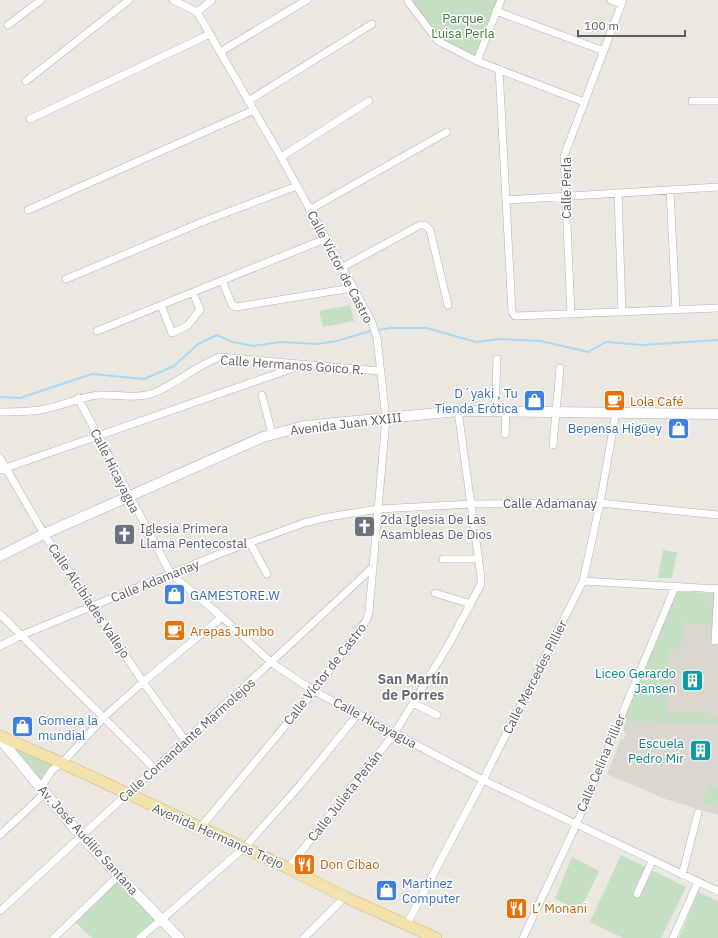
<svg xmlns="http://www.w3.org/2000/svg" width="718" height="938" viewBox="0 0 718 938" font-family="'IBM Plex Sans',sans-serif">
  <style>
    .education { fill: #dad7d0 }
    .green { fill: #c4dfc1 }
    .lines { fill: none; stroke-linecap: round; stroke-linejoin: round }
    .stream { stroke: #aad9f3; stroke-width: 2 }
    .minor-casing { stroke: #afb2b5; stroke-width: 8 }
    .secondary-casing { stroke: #aeb2b5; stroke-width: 11 }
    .primary-casing { stroke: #deb268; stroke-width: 12 }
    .minor { stroke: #fff; stroke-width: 7 }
    .secondary { stroke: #fff; stroke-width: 10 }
    .primary { stroke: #f4e2ae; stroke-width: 11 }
    .labels { text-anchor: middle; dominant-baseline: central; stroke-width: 3; stroke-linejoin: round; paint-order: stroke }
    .park-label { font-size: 13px; fill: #417b3e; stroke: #fff }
    .street-label { font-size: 13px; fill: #5a5d60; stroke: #fff }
    .shop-label { font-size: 13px; fill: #366cbe; stroke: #fff; text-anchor: start }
    .food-label { font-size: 13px; fill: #c56008; stroke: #fff; text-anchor: start }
    .worship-label { font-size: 13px; fill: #5b616d; stroke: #fff; text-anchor: start }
    .culture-label { font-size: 13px; fill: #0d838f; stroke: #fff; text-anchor: end }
    .neighbourhood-label { font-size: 14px; font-weight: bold; fill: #6b6f72; stroke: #fff }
  </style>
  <rect width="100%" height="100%" fill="#ebe8e2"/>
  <path class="education" d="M677 591 718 594V815L665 799 607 774 621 739H624L626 734 623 730 626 721H623Z"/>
  <path class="green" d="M408 0H500L477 61 438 41Z
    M350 305 354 321 323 327 319 311Z
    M663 550 677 552 672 578H658Z
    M677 591 715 594V605L680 603 715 606 714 625 679 623 680 625 683 626 681 650 669 649 667 712H708L709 717H717L718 713V723L623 721Z
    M0 739 62 763 41 787Z
    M709 785 718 787V807L703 803Z
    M621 855 686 887 661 938H623L590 922Z
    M572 857 599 871 580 911 555 899Z
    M119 875 161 919 140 938H92L73 920Z
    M698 892 718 901V938H679Z"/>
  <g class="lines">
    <path class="stream" d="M377 330 391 328H427L476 342 500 339 541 341 588 352 606 342 642 345 718 340
      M0 397 20 398 92 374 144 379 174 366 198 344 217 335 233 342 253 346 282 342 317 344 337 341 373 330"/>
    <defs>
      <path id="minor" d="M173 0 197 12 281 157 371 320 377 338 386 419 369 612 366 621 314 691 200 828
        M408 0 409 3 438 41 477 61 584 102
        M611 0 621 4
        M496 11 604 51
        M197 12 212 0
        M8 25 41 0
        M220 52 307 0
        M477 61 501 0
        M499 69 512 312 515 316 718 308
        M26 81 129 0
        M248 101 372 24
        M692 101H718
        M30 119 210 34
        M281 157 369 101
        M670 190 676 310
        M618 193 622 312
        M506 200 718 187
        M28 210 254 110
        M309 210 447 132
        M341 268 420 225H425L430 230 448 305
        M66 279 207 220 297 186
        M222 280 232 305 236 307 352 288
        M161 305 172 333 187 326 200 310 193 292
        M571 314 564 156 623 0
        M97 331 325 239
        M262 395 272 434
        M78 398 171 574 222 617 272 663 314 691 483 780 718 891
        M495 411 497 359
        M0 412C13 412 27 412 40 410 60 407 78 397 99 395 118 394 137 400 156 392 179 382 197 365 220 357L380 371
        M505 434 506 411
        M553 445 560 368
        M0 458 44 534 143 682 185 740
        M0 470 302 365
        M250 543 267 574
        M443 559H479
        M583 581 718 589
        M435 593 471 604
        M0 614 154 768
        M715 641 718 588
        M0 646 22 635 224 552 304 523 328 517 378 509 472 504 600 503 718 515
        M413 703 437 715
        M41 787 52 770 62 763 104 717 143 682 222 617
        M0 835 46 792
        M288 868 394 734 449 644 481 584V577L458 411
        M682 875 698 813
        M637 894 652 861
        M0 911C124 796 250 683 373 567
        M407 924 483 780 583 581 600 503 616 412
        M54 938 119 875
        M140 938 244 848 301 784 358 714
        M304 938 345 897
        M523 938 576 825 675 587
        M673 938 698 882"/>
      <path id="secondary" d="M0 556 44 534 263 437 305 426 458 411 718 414
        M0 739 81 836 179 938"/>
      <path id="primary" d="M0 736 62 763 288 868 345 897 436 938"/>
    </defs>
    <use href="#minor" class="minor-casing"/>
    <use href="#secondary" class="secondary-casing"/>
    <use href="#primary" class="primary-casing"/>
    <use href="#minor" class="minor"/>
    <use href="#secondary" class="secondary"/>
    <use href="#primary" class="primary"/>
  </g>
  <defs>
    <symbol id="shop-square" viewBox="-11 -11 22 22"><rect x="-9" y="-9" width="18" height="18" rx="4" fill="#3f7fe0" stroke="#fff"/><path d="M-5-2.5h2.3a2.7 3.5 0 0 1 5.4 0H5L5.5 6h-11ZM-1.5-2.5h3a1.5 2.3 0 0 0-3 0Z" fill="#fff"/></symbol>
    <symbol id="cafe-square" viewBox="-11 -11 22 22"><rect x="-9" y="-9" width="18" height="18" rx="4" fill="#e8710a" stroke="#fff"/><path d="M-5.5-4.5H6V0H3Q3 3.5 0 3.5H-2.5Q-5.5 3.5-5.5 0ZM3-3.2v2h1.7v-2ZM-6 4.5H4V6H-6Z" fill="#fff"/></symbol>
    <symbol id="church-square" viewBox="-11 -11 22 22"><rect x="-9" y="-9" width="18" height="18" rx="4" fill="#6b7280" stroke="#fff"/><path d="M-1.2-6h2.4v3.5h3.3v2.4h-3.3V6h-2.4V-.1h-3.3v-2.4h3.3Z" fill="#fff"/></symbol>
    <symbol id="building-square" viewBox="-11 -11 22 22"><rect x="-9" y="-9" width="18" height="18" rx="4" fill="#0f9aa8" stroke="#fff"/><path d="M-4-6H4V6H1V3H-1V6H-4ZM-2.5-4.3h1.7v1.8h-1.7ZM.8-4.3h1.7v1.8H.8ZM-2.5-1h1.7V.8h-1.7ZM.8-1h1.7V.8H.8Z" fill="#fff"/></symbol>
    <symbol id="restaurant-square" viewBox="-11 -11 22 22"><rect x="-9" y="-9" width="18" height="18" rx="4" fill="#e8710a" stroke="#fff"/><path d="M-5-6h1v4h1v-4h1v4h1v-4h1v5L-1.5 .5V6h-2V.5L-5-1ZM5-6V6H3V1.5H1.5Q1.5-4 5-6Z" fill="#fff"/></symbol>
  </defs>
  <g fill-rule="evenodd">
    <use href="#shop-square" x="522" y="388" width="25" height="25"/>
    <use href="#cafe-square" x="602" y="388" width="25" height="25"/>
    <use href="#shop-square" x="666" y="416" width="25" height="25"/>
    <use href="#church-square" x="352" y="514" width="25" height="25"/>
    <use href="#church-square" x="112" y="522" width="25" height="25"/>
    <use href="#shop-square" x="162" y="582" width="25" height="25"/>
    <use href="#cafe-square" x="162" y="618" width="25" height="25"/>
    <use href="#building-square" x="680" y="668" width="25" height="25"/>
    <use href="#shop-square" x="10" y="714" width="25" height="25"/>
    <use href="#building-square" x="688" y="738" width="25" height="25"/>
    <use href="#restaurant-square" x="292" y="852" width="25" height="25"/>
    <use href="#shop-square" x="374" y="878" width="25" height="25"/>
    <use href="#restaurant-square" x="504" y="896" width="25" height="25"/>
  </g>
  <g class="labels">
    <g class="park-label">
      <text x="463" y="18">Parque<tspan x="463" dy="15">Luisa Perla</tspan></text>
    </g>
    <g class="street-label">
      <text transform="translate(566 188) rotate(-90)">Calle Perla</text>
      <text transform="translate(340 267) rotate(62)">Calle Víctor de Castro</text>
      <text transform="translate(292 365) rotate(4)">Calle Hermanos Goico R.</text>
      <text transform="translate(346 424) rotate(-7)">Avenida Juan XXIII</text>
      <text transform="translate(115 471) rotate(63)">Calle Hicayagua</text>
      <text x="550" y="503">Calle Adamanay</text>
      <text transform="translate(155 581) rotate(-22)">Calle Adamanay</text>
      <text transform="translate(89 601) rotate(56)">Calle Alcibíades Vallejo</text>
      <text transform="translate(325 674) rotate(-52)">Calle Víctor de Castro</text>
      <text transform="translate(535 677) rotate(-63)">Calle Mercedes Pillier</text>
      <text transform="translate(375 723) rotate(28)">Calle Hicayagua</text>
      <text transform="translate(187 740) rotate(-42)">Calle Comandante Marmolejos</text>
      <text transform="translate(601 763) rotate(-67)">Calle Celina Pillier</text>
      <text transform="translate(345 796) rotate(-52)">Calle Julieta Peñán</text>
      <text transform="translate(218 836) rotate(24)">Avenida Hermanos Trejo</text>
      <text transform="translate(88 840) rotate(48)">Av. José Audilio Santana</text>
    </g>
    <g class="shop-label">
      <text x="518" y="393" text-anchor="end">D´yaki , Tu<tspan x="518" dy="15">Tienda Erótica</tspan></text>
      <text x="662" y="428" text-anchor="end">Bepensa Higüey</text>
      <text x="190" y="595">GAMESTORE.W</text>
      <text x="38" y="720">Gomera la<tspan x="38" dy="15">mundial</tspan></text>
      <text x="402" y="883">Martinez<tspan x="402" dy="15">Computer</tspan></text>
    </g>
    <g class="food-label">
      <text x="630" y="401">Lola Café</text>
      <text x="190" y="631">Arepas Jumbo</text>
      <text x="320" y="864">Don Cibao</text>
      <text x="532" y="908">L’ Monani</text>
    </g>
    <g class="worship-label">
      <text x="380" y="519">2da Iglesia De Las<tspan x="380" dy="15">Asambleas De Dios</tspan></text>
      <text x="140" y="528">Iglesia Primera<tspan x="140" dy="15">Llama Pentecostal</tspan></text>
    </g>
    <g class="culture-label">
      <text x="676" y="673">Liceo Gerardo<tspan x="676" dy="15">Jansen</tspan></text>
      <text x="684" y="743">Escuela<tspan x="684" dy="15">Pedro Mir</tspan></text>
    </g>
    <g class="neighbourhood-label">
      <text x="413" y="679">San Martín<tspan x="413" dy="16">de Porres</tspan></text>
    </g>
  </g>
  <path d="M578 30v6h107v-6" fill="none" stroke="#5a5d60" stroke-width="2"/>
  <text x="584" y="30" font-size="12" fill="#5a5d60" stroke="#ffffff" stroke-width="3" paint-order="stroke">100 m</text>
</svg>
